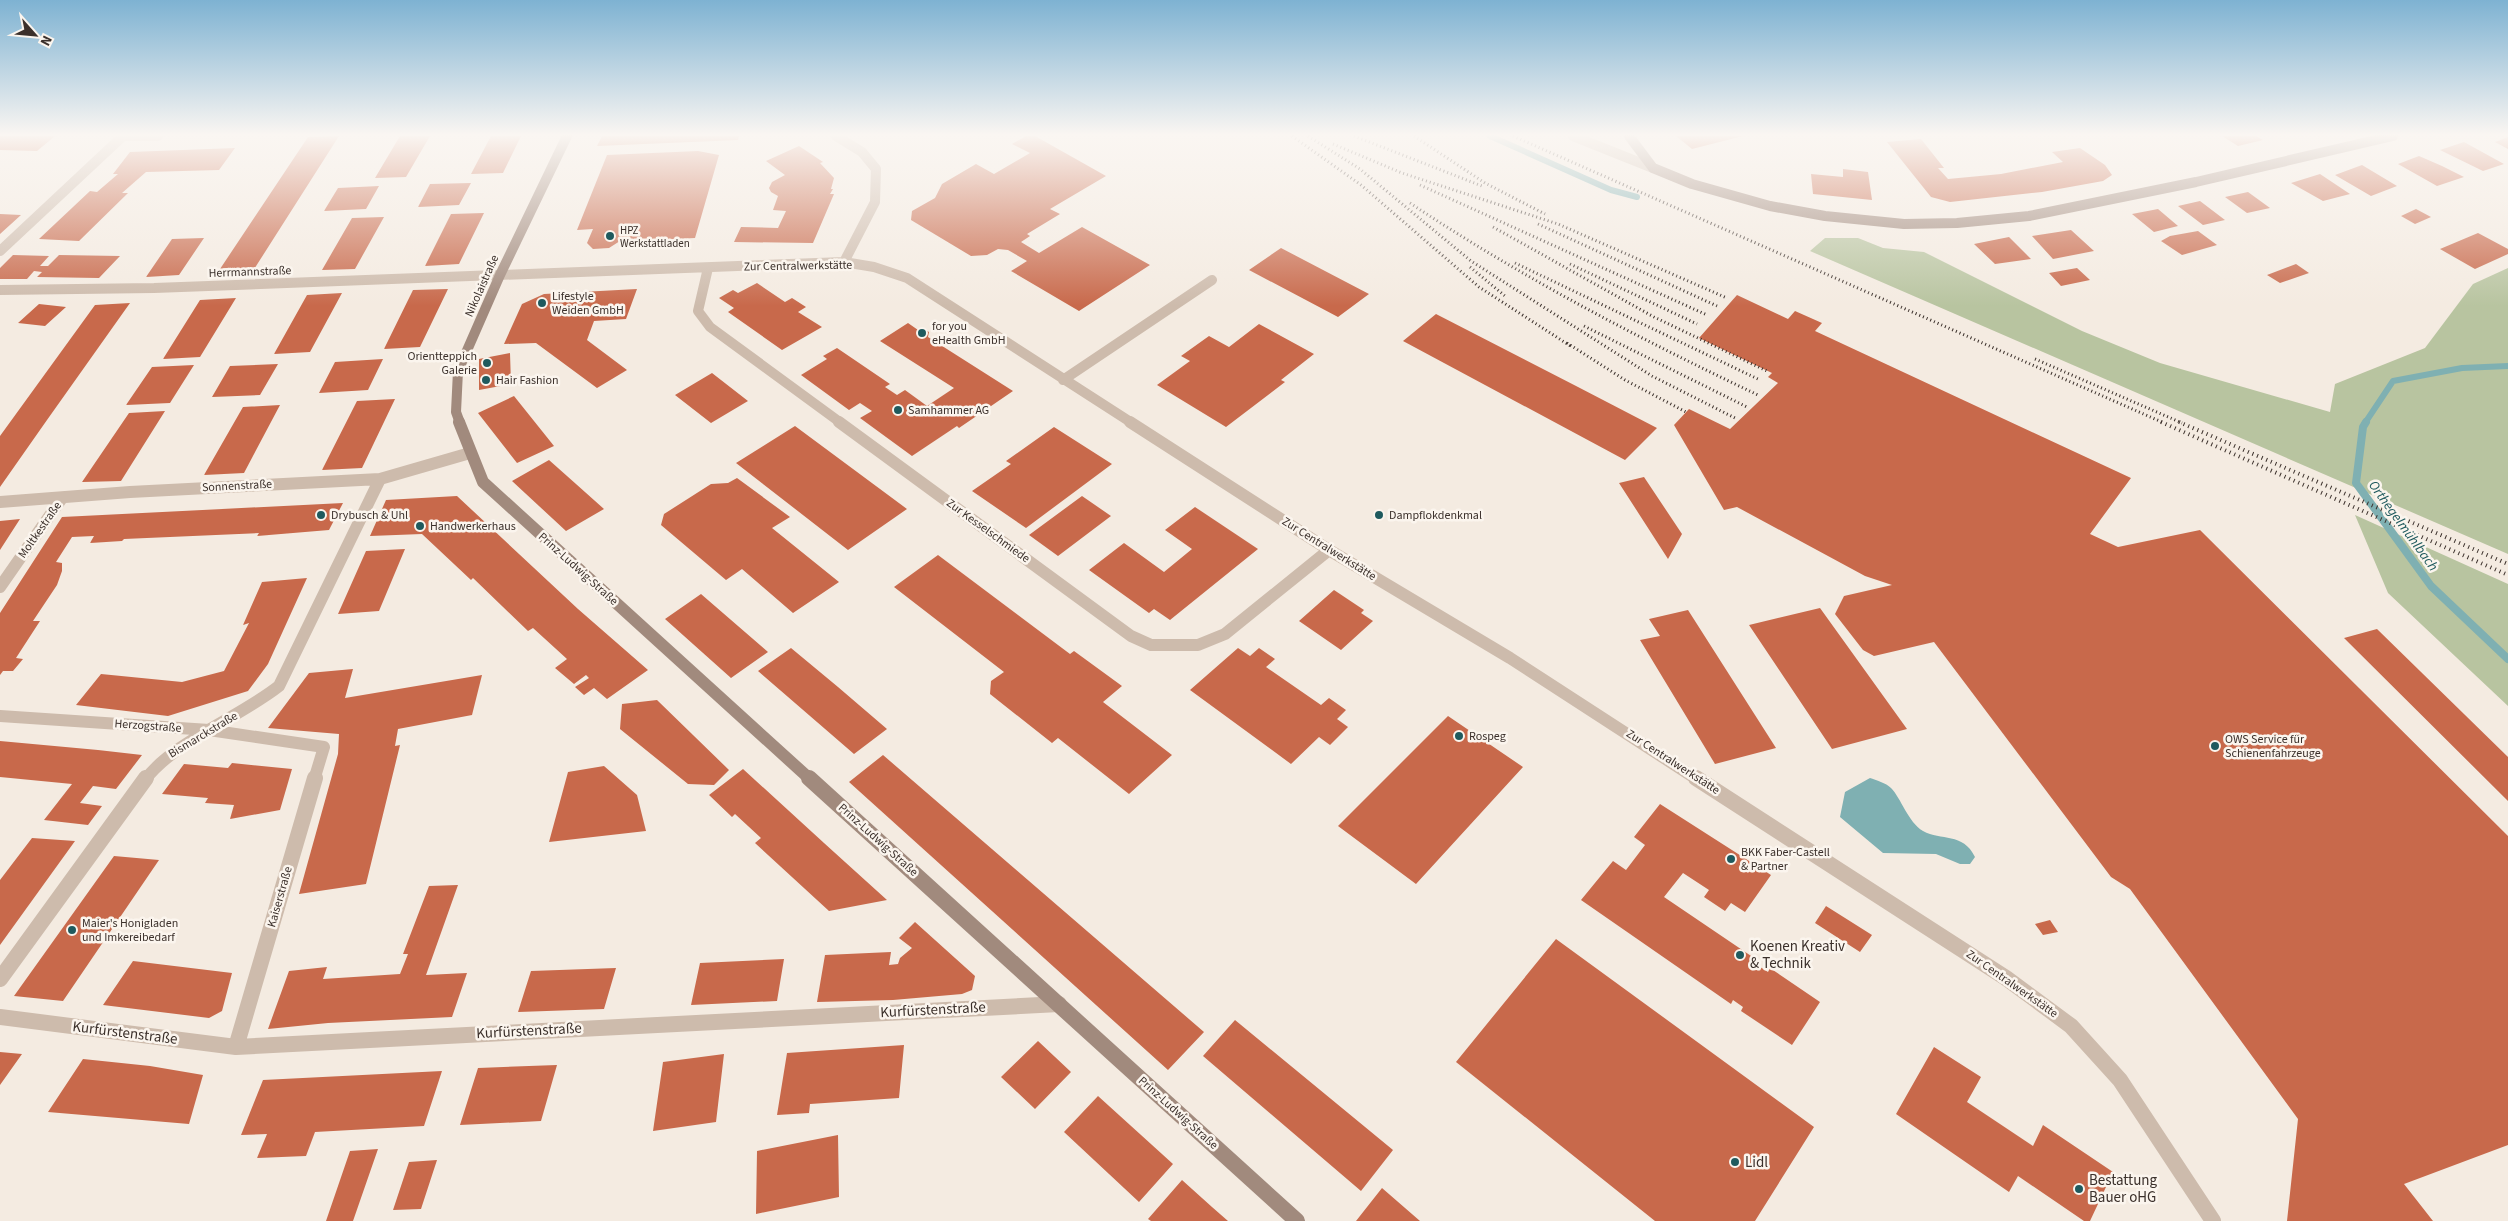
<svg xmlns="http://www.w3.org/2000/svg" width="2508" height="1221" viewBox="0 0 2508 1221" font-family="'Source Sans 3',sans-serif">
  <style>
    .green { fill: #b8c4a0 }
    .water { fill: #7fb0b2 }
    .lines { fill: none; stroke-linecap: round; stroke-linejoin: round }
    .stream-far1 { stroke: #7fb0b2; stroke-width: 6 }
    .stream { stroke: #7fb0b2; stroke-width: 8 }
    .building { fill: #c8694b }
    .street-far2 { stroke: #cdbbac; stroke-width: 10 }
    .street-far1 { stroke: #cdbbac; stroke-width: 12 }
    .street { stroke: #cdbbac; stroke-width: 16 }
    .secondary-far2 { stroke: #a18a7d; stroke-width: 10 }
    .secondary-far1 { stroke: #a18a7d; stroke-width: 12 }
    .secondary { stroke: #a18a7d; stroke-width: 16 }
    .rail-far1 { stroke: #3b302b; stroke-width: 3; stroke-dasharray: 1 3; stroke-linecap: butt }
    .rail { stroke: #3b302b; stroke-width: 4; stroke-dasharray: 1 4; stroke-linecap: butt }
    .poi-dot { fill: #1f5a5e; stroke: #fbf5ee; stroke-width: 2 }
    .labels { text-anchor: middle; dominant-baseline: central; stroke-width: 5; stroke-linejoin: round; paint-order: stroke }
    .far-poi-label { font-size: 11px; fill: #3b302b; stroke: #fbf5ee; text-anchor: start }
    .street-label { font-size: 12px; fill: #3b302b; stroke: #fbf5ee }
    .poi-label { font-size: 12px; fill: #3b302b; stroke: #fbf5ee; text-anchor: start }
    .water-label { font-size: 14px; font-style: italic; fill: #1f5a5e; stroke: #fbf5ee }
    .near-poi-label { font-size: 15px; fill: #3b302b; stroke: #fbf5ee; text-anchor: start }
    .near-street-label { font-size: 15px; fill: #3b302b; stroke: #fbf5ee }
  </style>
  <rect width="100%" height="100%" fill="#f4ebe1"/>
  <path class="green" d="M1825 238H1858L1883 248 1924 252 2082 331 2160 363 2330 412 2335 384 2425 348 2473 284 2508 268V554L1810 251Z
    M2355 515 2508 584V706L2388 593Z"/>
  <path class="water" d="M1870 778C1876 780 1886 783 1891 788 1901 798 1908 822 1923 831 1941 841 1963 832 1975 857L1970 864H1960L1936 854 1883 853 1840 817 1845 792Z"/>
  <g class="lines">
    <path class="stream-far1" d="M1490 136 1611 190 1637 197
      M2365 423 2393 381 2462 368 2508 366"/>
    <path class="stream" d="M2366 422 2363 427 2356 483 2431 586 2508 659"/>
  </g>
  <path class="building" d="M0 136H55L37 151 0 150Z
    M339 136 251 274 216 275 308 137Z
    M400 136H430L406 177 375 178Z
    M491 136H521L503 173 471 174Z
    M602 136H739L738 140 597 146Z
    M1026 136H1035L1106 176 1050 209 1060 214 1027 234 1030 236 1021 242 1039 253 1082 227 1150 265 1079 311 1011 271 1027 261 1008 250 998 249 987 255 971 256 911 220 912 211 935 198 942 184 976 164 994 174 1030 153 1012 144Z
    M1676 136H1743L1692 149Z
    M2222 136H2256L2263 140 2238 146Z
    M2508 137V149L2495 142Z
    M1921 139 1944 168H1938L1948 179 2001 174 2063 162 2052 152 2080 148 2105 165 2112 175 2103 181 2042 192 1950 202 1931 197 1887 142Z
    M2464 142 2504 164 2483 171 2440 150Z
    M799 146 823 162 820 163 834 178 831 189H833L830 194H834L813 243 734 242 741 227 778 228 786 211 773 210 778 196 771 192 769 188 772 182 785 175 766 161Z
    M235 148 219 170 146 172 122 193H128L79 241 39 239 90 191 97 192 118 174H113L130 152Z
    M698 151 719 155 695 238 673 239 660 246H642L635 241H620L609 248 593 249 587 243 593 229 577 230 607 155Z
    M2419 156 2442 166 2464 177 2437 186 2398 164Z
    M2362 165 2397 186 2371 196 2335 175Z
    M1843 169 1868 172 1872 200 1813 194 1811 174 1843 177Z
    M2320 174 2350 194 2323 201 2291 183Z
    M471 183 459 205 418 207 430 184Z
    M379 186 366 209 324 211 338 188Z
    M2248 192 2270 208 2247 213 2225 197Z
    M2200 201 2225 220 2203 225 2178 206Z
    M2158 209 2178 226 2154 232 2132 214Z
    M2416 209 2431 217 2415 224 2401 216Z
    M484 213 459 264 425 266 451 214Z
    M0 214 21 215 0 234Z
    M384 217 355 269 322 270 352 218Z
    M2071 230 2094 251 2053 259 2032 236Z
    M2198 231 2217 245 2182 255 2161 241 2170 236Z
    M2478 233 2508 249V254L2475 269 2440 249Z
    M2009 237 2031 259 1995 264 1974 244Z
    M204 238 179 275 146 277 172 239Z
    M1281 248 1369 294 1338 317 1249 270Z
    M13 255 49 256 40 266H48L59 255 120 256 99 278 37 277 42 272 34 271 27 279H0V268Z
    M2296 264 2309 273 2280 283 2267 275Z
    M2077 268 2090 280 2061 286 2049 273Z
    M757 283 785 302 792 298 806 307 798 312 822 327 782 350 728 312 734 308 719 298 733 290 738 293Z
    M448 289 420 347 384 349 413 290Z
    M637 289 626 319 594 321 587 340 627 370 597 388 536 343 504 344 522 304 544 294Z
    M342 293 310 352 274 354 307 295Z
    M1737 295 1788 319 1795 311 1822 323 1815 331 2131 478 2090 534 2118 547 2200 530 2508 836V1145L2404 1184 2433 1221H2287L2298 1119 2130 889 2111 877 1934 642 1874 656 1863 650 1835 614 1844 596 1892 585 1865 576 1737 507 1724 510 1674 425 1689 409 1730 429 1778 383 1768 377 1772 373 1699 338Z
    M236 298 200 357 163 359 200 300Z
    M130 303 47 420 0 487V436L95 305Z
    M39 304 66 307 45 326 18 323Z
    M1436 314 1578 387 1657 428 1625 460 1403 341Z
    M908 323 918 330 924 329 929 332 928 337 1013 391 959 428 957 426 912 456 860 418 872 411 860 403 849 410 801 375 827 359 823 356 837 348 890 384 885 387 897 395 905 390 927 406 954 388 880 341Z
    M1259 324 1314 354 1281 380 1285 382 1226 427 1157 385 1190 361 1181 356 1209 336 1229 347Z
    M510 353 511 384 479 390V359Z
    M383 359 368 390 319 393 335 362Z
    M278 364 260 395 212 397 230 366Z
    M194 365 170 403 126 405 152 367Z
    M712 373 748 401 711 423 675 395Z
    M514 396 554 446 517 463 478 413Z
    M395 399 362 468 322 470 357 401Z
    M280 405 244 473 204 475 243 407Z
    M165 411 121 481 82 482 129 413Z
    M795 426 907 509 848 550 736 463Z
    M1054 427 1112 464 1026 528 972 491 1011 464 1006 461Z
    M549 460 576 484 604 509 566 531 512 481Z
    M1644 477 1682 534 1668 559 1619 483Z
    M737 478 790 517 772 528 839 582 793 613 742 569 726 580 661 525 664 514 711 484 728 483Z
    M457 496 578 609 648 670 607 699 594 688 584 695 575 687 589 678 586 675 574 684 555 668 567 659 533 628 528 631 473 578 471 580 422 534 370 536 386 500Z
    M1082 496 1111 516 1058 556 1029 535Z
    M343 503 329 530 257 536 259 533 124 539 122 541 90 543 94 536 72 537 56 562 62 563V571L57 585 33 621H40L16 658 23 659 13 671H3L0 675V613L62 517Z
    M1195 507 1258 549 1170 620 1154 609 1149 613 1089 570 1124 543 1164 572 1192 549 1165 530Z
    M20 519 0 550V521Z
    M405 549 379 611 338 614 366 551Z
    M938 555 1070 654 1074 651 1122 686 1103 702 1172 755 1129 794 1058 738 1052 743 990 694 991 681 1004 672 894 587Z
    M307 578 268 664 248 691 168 716 76 705 101 674 182 682 224 671 249 623 243 625 262 582Z
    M1334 590 1364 610 1361 613 1373 621 1341 650 1299 621Z
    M701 594 768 652 731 678 665 619Z
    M1820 608 1907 729 1832 749 1749 625Z
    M1688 610 1776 748 1715 764 1640 640 1660 636 1649 619Z
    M2377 629 2508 757V801L2344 638Z
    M791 648 838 687 887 729 854 754 758 671Z
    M1238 648 1250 656 1259 648 1275 659 1266 667 1321 705 1329 698 1346 710 1337 719 1348 727 1330 745 1319 737 1291 764 1190 690Z
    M353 669 345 698 482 675 472 715 398 729 395 746 400 745 366 884 299 894 338 754 339 734 268 728 309 673Z
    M657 700 729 770 714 785 688 784 620 729 622 704Z
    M1448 716 1523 767 1416 884 1338 826Z
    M0 741 98 750 142 755 116 789 93 786 80 803 102 806 88 825 44 820 72 784 0 777Z
    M883 755 1204 1032 1168 1070 849 782Z
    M232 763 292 769 280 810 230 819 234 805 205 803 208 798 162 794 184 764 228 768Z
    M604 766 637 795 646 831 549 842 568 772Z
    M743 769 824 843 887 900 829 911 755 843 761 838 735 814 732 817 709 795Z
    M1660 804 1771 875 1745 912 1731 903 1725 911 1704 897 1709 890 1683 873 1664 897 1760 962 1757 965 1768 972 1770 968 1820 1002 1792 1045 1741 1011 1743 1007 1733 1000 1731 1004 1581 900 1613 861 1626 870 1645 845 1634 837Z
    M32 838 75 841 0 945V880Z
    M114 856 159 860 63 1001 14 996Z
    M458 885 426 975 467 973 452 1017 328 1023 268 1029 289 971 327 967 323 979 400 974 408 954H403L429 886Z
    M1826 906 1872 935 1860 952 1815 923Z
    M2050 920 2058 932 2043 935 2035 924Z
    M915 922 975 976 972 990 962 994 893 1000 817 1002 825 955 891 952 889 965 898 964 900 958 912 948 899 938Z
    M1556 939 1814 1127 1755 1221H1655L1456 1062Z
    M784 959 777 1001 691 1005 700 963Z
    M133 961 232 973 222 1011 209 1018 103 1005Z
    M616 968 604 1009 518 1012 531 971Z
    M1235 1020 1393 1150 1361 1191 1203 1056Z
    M1038 1041 1071 1072 1035 1109 1001 1077Z
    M904 1045 899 1098 810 1104 809 1113 777 1115 787 1053Z
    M1934 1047 1981 1077 1967 1102 2033 1146 2043 1125 2113 1172 2090 1221H2084L2018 1176 2009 1192 1896 1114Z
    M0 1052 22 1054 0 1085Z
    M724 1054 716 1122 653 1131 663 1062Z
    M83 1059 150 1066 203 1075 189 1124 48 1112Z
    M557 1065 541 1121 460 1125 478 1068Z
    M442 1071 424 1126 315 1132 306 1156 257 1158 267 1134 241 1135 263 1080Z
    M1098 1096 1173 1164 1139 1202 1064 1132Z
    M838 1135 839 1197 756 1214 757 1151Z
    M378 1149 353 1221H326L350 1151Z
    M437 1160 421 1209 393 1210 409 1162Z
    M1182 1180 1212 1207 1228 1221H1151L1148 1219Z
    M1382 1188 1420 1221H1356Z"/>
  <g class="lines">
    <path class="street-far2" d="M121 136H158
      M836 136 862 152 876 169 875 202 844 262
      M1573 136 1653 168
      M0 251 123 136
      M708 268 698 311 710 327 841 423
      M0 290 154 288 844 262 874 267 907 278 1132 423
      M1063 380 1212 280"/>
    <path class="street-far1" d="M839 422 1131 636 1151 645H1198L1225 634 1329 550
      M1130 422 1329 550 1510 658 1698 780
      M0 502 130 492 380 479 470 453
      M0 587 62 498
      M0 716 209 730 324 747 314 780
      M145 780C173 742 240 717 279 686L380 479"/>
    <path class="street" d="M1696 778 2006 978 2071 1026 2120 1080 2213 1221
      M0 979 146 778
      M0 1017 236 1047 1059 1004
      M236 1047 315 778"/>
    <path class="secondary-far2" d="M1629 136 1653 168 1692 184 1770 206 1825 216 1904 224 1957 223 2029 216 2196 182 2393 136
      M460 423 456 412 458 371 500 275 567 136"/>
    <path class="secondary-far1" d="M459 422 483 482 811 780"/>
    <path class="secondary" d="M809 778 1297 1221"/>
    <path class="rail-far1" d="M1292 136 1361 185 1479 287 1572 347
      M1308 136 1360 169 1471 261 1652 376 1735 418
      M1354 136 1482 186
      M1414 136 1485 183 1545 214
      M1513 136 2164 423
      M1333 144 1402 173 1558 224 1727 298
      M1420 185 1707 315
      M1410 203C1521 277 1638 338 1758 395
      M1538 224 1717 306
      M1493 227 1654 317 1767 371
      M1515 263 1760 380
      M1570 264 1697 324
      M1470 267 1505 296
      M1584 326 1747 407
      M1567 343 1625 380 1686 412
      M2035 359 2182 423"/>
    <path class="rail" d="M2161 422 2508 575
      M2179 422 2508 564"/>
  </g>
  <linearGradient id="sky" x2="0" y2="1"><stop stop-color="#7eb2d2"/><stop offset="0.44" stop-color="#faf6f2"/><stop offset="1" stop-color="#faf6f2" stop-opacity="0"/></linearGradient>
  <rect width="2508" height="306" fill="url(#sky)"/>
  <g class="poi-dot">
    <circle cx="610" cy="236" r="5"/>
    <circle cx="542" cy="303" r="5"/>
    <circle cx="922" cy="333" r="5"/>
    <circle cx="487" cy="363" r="5"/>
    <circle cx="486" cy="380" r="5"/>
    <circle cx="898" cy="410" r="5"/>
    <circle cx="321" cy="515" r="5"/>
    <circle cx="1379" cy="515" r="5"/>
    <circle cx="420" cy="526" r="5"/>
    <circle cx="1459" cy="736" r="5"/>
    <circle cx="2215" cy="746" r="5"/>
    <circle cx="1731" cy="859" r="5"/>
    <circle cx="72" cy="930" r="5"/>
    <circle cx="1740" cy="955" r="5"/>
    <circle cx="1735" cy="1162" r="5"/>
    <circle cx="2079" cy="1189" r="5"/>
  </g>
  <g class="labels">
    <g class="far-poi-label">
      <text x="620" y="230">HPZ<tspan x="620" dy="13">Werkstattladen</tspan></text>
    </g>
    <g class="street-label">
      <text transform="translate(798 266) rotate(-1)">Zur Centralwerkstätte</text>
      <text transform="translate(250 272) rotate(-2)">Herrmannstraße</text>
      <text transform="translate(482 286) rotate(-66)">Nikolaistraße</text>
      <text transform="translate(237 486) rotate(-3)">Sonnenstraße</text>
      <text transform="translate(40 530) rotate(-55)">Moltkestraße</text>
      <text transform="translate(988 531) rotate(36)">Zur Kesselschmiede</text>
      <text transform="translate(1329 549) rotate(32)">Zur Centralwerkstätte</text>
      <text transform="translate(578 569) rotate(42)">Prinz-Ludwig-Straße</text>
      <text transform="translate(148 726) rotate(4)">Herzogstraße</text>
      <text transform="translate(203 735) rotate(-31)">Bismarckstraße</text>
      <text transform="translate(1673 762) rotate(33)">Zur Centralwerkstätte</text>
      <text transform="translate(878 840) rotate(42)">Prinz-Ludwig-Straße</text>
      <text transform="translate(280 897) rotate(-74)">Kaiserstraße</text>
      <text transform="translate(2012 984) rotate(35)">Zur Centralwerkstätte</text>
      <text transform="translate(1178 1113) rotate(42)">Prinz-Ludwig-Straße</text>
    </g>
    <g class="poi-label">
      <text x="552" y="296">Lifestyle<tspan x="552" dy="14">Weiden GmbH</tspan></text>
      <text x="932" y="326">for you<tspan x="932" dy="14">eHealth GmbH</tspan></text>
      <text x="477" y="356" text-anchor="end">Orientteppich<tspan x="477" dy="14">Galerie</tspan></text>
      <text x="496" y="380">Hair Fashion</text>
      <text x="908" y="410">Samhammer AG</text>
      <text x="331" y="515">Drybusch &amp; Uhl</text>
      <text x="1389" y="515">Dampflokdenkmal</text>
      <text x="430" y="526">Handwerkerhaus</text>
      <text x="1469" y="736">Rospeg</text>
      <text x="2225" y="739">OWS Service für<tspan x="2225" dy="14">Schienenfahrzeuge</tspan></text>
      <text x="1741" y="852">BKK Faber-Castell<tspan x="1741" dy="14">&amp; Partner</tspan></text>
      <text x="82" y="923">Maier's Honigladen<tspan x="82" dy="14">und Imkereibedarf</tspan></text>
    </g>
    <g class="water-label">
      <text transform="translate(2403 526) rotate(54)">Orthegelmühlbach</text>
    </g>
    <g class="near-poi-label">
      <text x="1750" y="946">Koenen Kreativ<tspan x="1750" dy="17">&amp; Technik</tspan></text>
      <text x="1745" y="1162">Lidl</text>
      <text x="2089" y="1180">Bestattung<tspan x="2089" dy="17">Bauer oHG</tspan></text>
    </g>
    <g class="near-street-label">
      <text transform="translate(933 1010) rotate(-3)">Kurfürstenstraße</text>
      <text transform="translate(529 1031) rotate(-3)">Kurfürstenstraße</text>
      <text transform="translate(125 1033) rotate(7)">Kurfürstenstraße</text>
    </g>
  </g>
  <g transform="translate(35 35) rotate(117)" stroke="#fbf5ee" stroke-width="4" paint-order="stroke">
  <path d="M0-4L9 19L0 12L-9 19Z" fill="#3b302b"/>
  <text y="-8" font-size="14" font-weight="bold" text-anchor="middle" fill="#3b302b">N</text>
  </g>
</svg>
